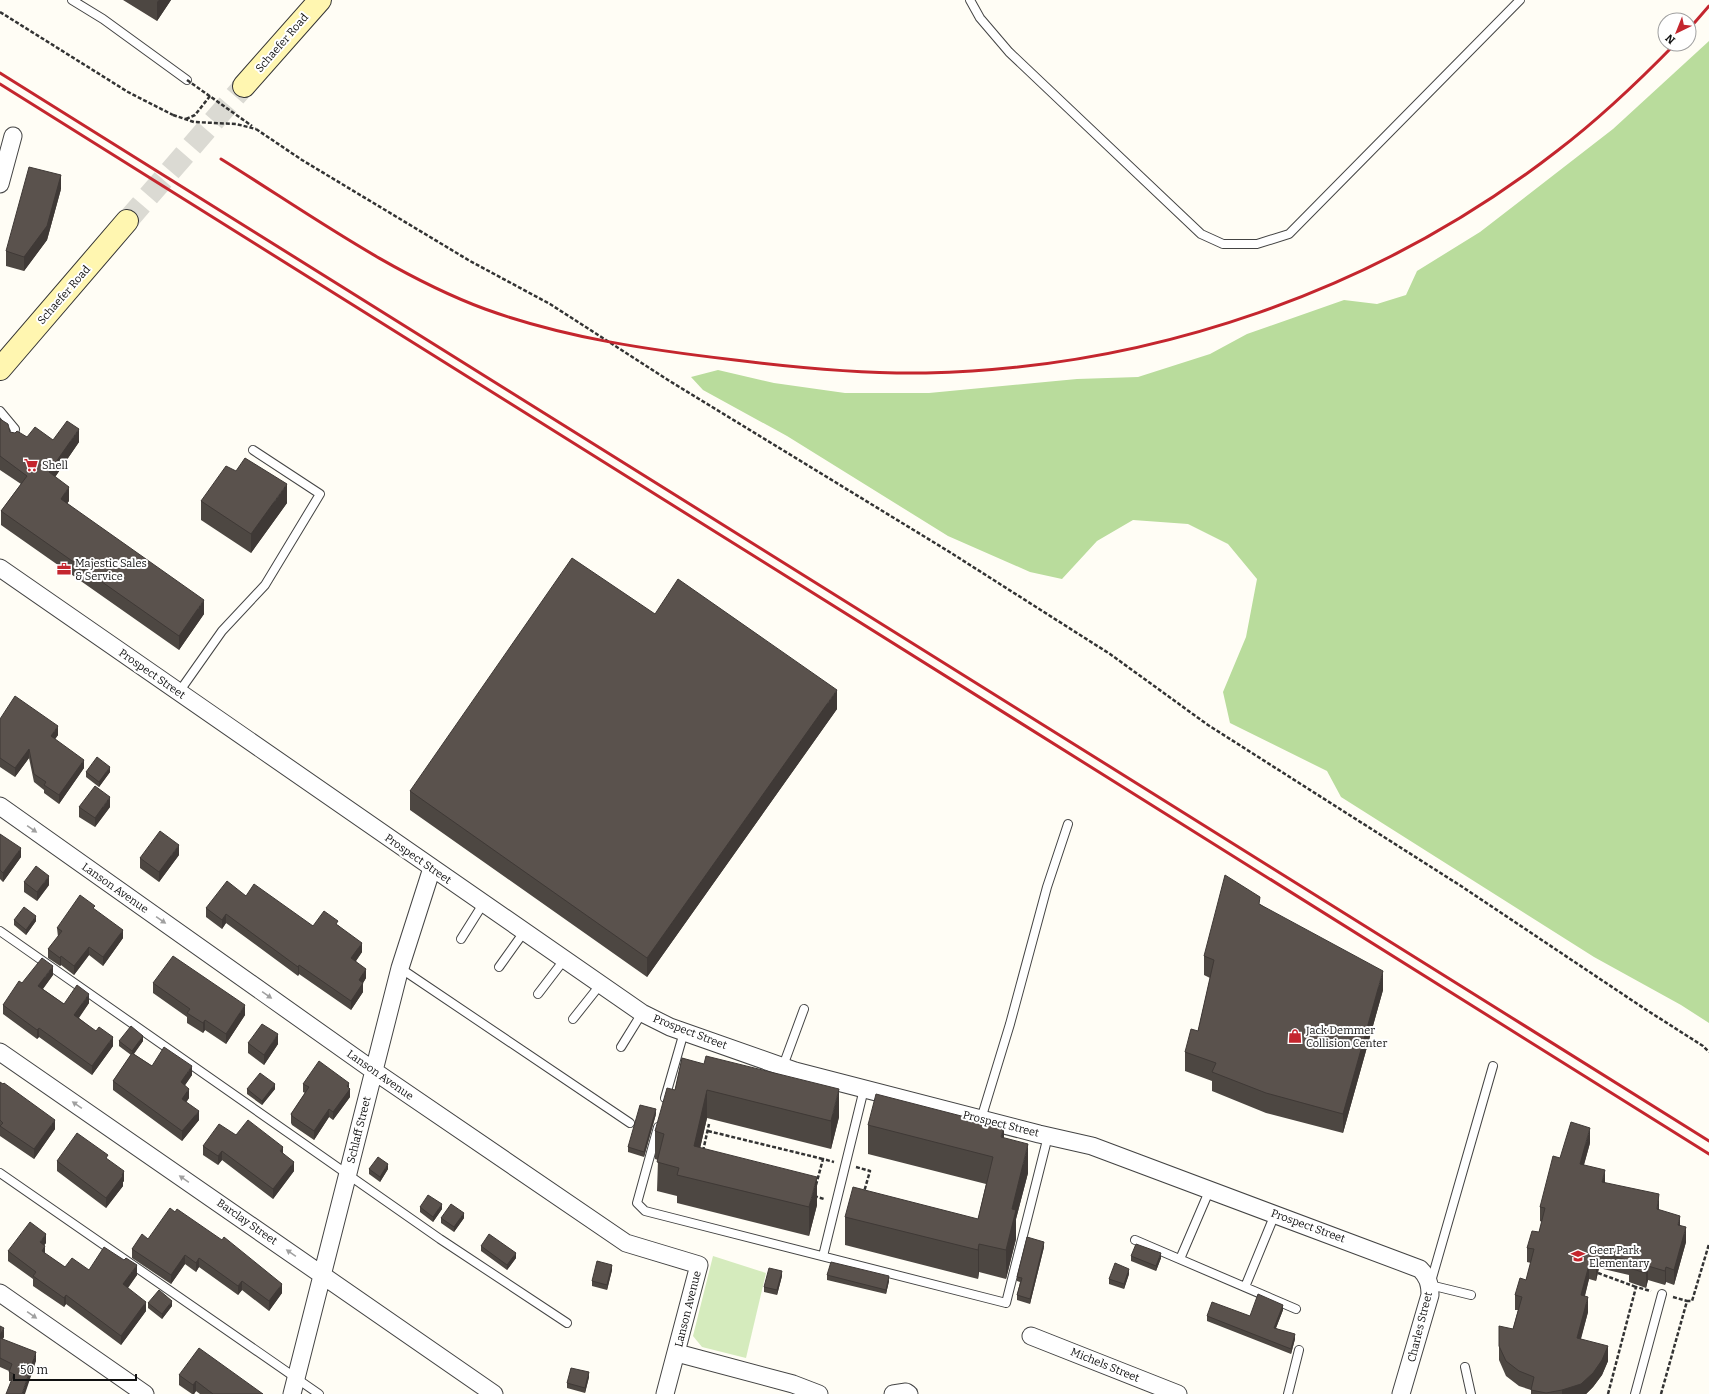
<svg xmlns="http://www.w3.org/2000/svg" width="1709" height="1394" viewBox="0 0 1709 1394" font-family="Bitter,serif">
  <style>
    .green { fill: #d5ebbd }
    .forest { fill: #b9dc9c }
    .lines { fill: none; stroke-linecap: round; stroke-linejoin: round }
    .secondary-tunnel { stroke: #dbdad3; stroke-width: 22; stroke-dasharray: 22 11; stroke-linecap: butt }
    .lane-casing { stroke: #444; stroke-width: 10 }
    .street-casing { stroke: #444; stroke-width: 19 }
    .secondary-casing { stroke: #333; stroke-width: 24 }
    .path { stroke: #333; stroke-width: 2.5; stroke-dasharray: 4 2; stroke-linecap: butt }
    .lane { stroke: #fff; stroke-width: 8 }
    .street { stroke: #fff; stroke-width: 17 }
    .secondary { stroke: #fff6b0; stroke-width: 22 }
    .rail { stroke: #c4262e; stroke-width: 3 }
    .path-bridge { stroke: #333; stroke-width: 2.5; stroke-dasharray: 4 2; stroke-linecap: butt }
    .wall { fill: #4d4742 }
    .shaded-wall { fill: #3f3936 }
    .building { fill: #5a524d; stroke: #3f3936 }
    .oneway { fill: #a0a0a0 }
    .labels { text-anchor: middle; dominant-baseline: central; stroke-width: 4; stroke-linejoin: round; paint-order: stroke }
    .street-label { font-size: 11px; fill: #111; stroke: #fff }
    .poi-label { font-size: 11px; fill: #111; stroke: #fff; text-anchor: start }
  </style>
  <rect width="100%" height="100%" fill="#fffdf5"/>
  <path class="green" d="M713 1256 766 1273 746 1358 702 1347 693 1336Z"/>
  <path class="forest" d="M1709 41V1023L1681 1005 1594 957 1341 797 1327 771 1230 723 1223 692 1246 637 1257 579 1228 544 1188 524 1133 520 1097 541 1062 579 1030 572 948 536 787 436 703 390 691 377 718 370 774 383 845 393H929L1077 379 1138 377 1210 354 1247 334 1344 300 1377 304 1406 295 1417 271 1480 232 1613 129Z"/>
  <g class="lines">
    <path class="secondary-tunnel" d="M127 221 244 86"/>
    <defs>
      <path id="lane" d="M72 0 103 19 187 80
        M970 0 980 18 1009 52 1201 234 1223 244H1257L1289 234 1520 0
        M0 411 15 429 13 441
        M179 692 222 631 265 585 320 494 253 450
        M0 931 440 1239 567 1323
        M461 939 483 904
        M499 967 524 932
        M400 968 630 1123
        M538 994 564 960
        M573 1019 600 985
        M621 1047 642 1013
        M783 1066 804 1009
        M665 1098 684 1032
        M981 1119 1010 1024 1047 887 1068 824
        M658 1127 637 1203 645 1211 1006 1303 1048 1136
        M0 1173 319 1394
        M1135 1240 1296 1309
        M823 1256 864 1089
        M1180 1259 1210 1189
        M1245 1287 1275 1214
        M1471 1295 1430 1285 1493 1066
        M1465 1367 1471 1394
        M1288 1394 1299 1350
        M1635 1394 1662 1294"/>
      <path id="street" d="M0 184 13 136
        M0 568 642 1013 670 1027 795 1071 1039 1134 1092 1146 1420 1269C1428 1277 1430 1284 1430 1295L1401 1394
        M0 806 374 1071 626 1243 699 1265 665 1394
        M0 1052 494 1394
        M0 1293 145 1394
        M1031 1336 1178 1394
        M677 1353 793 1384 819 1394
        M292 1394 400 968 432 868
        M893 1394 906 1392 909 1394"/>
      <path id="secondary" d="M244 86 320 0
        M0 369 127 221"/>
    </defs>
    <use href="#lane" class="lane-casing"/>
    <use href="#street" class="street-casing"/>
    <use href="#secondary" class="secondary-casing"/>
    <path class="path" d="M0 12 128 92 173 115
      M186 119 195 115 210 96
      M256 129 302 160 470 261 550 304 668 380 948 551 1110 654 1208 725 1461 886 1645 1009 1703 1046 1709 1052
      M708 1131 823 1159
      M703 1151 709 1124
      M856 1167 870 1171 864 1192
      M816 1185 823 1159 834 1162
      M814 1196 824 1199
      M1598 1273 1636 1287
      M1673 1297 1687 1301
      M1608 1394 1636 1287 1651 1291
      M1661 1394 1687 1301H1692L1709 1244"/>
    <use href="#lane" class="lane"/>
    <use href="#street" class="street"/>
    <use href="#secondary" class="secondary"/>
    <path class="rail" d="M1689 29 1709 6
      M0 73 1709 1141
      M0 84 1709 1154
      M221 159C305 211 391 274 485 309 565 338 650 350 735 360 798 368 862 374 926 373 1152 368 1377 291 1557 151 1599 119 1638 82 1675 44"/>
    <path class="path-bridge" d="M187 80 252 126
      M173 115 194 122 236 124 256 129"/>
  </g>
  <path class="wall" d="M123 0H171L157 21Z
    M61 189 47 240 24 271 6 266V251Z
    M0 419 10 432 27 437 53 440 79 442 55 477 69 501 67 503 204 614 179 650 1 525V511L21 484 0 470Z
    M201 501 287 503 251 553 201 520Z
    M655 614 837 709 647 977 410 810V791Z
    M0 719 58 735 55 739 84 768 59 804 44 793V790L34 782 29 758 15 777 0 767Z
    M86 772H110L99 787 86 777Z
    M79 807H110L95 827 79 817Z
    M0 834 21 857 3 882 0 879Z
    M179 855 159 882 140 868V858Z
    M24 882 49 885 37 901 24 892Z
    M246 896 313 926 338 925 362 952 356 961 366 978 363 983V992L351 1010 299 974 298 976 226 923 222 929 206 917V908Z
    M1260 904 1383 990 1343 1133 1266 1113 1212 1091V1081L1185 1071V1052L1198 1031 1210 978 1204 975V956Z
    M95 910 123 938 103 966 89 955 74 975 61 965 60 966 48 958V949L58 937 57 928Z
    M14 920 36 921 26 935 14 925Z
    M53 975 43 989 64 1004 89 1003 79 1018 113 1046 92 1075 39 1037 37 1039 3 1014V1005L22 983Z
    M153 983 245 1015 226 1044 205 1030 203 1033 187 1023V1017L153 993Z
    M119 1041H143L134 1054 152 1066 192 1075 185 1085 189 1098 186 1102 199 1120 182 1141 113 1090V1081L131 1055 119 1046Z
    M248 1043 278 1044 264 1065 248 1053Z
    M682 1058 839 1117 831 1149 707 1118 700 1148 817 1205 809 1236 677 1203V1196L657 1191 658 1160 655 1159V1131L675 1090Z
    M0 1082 55 1129 34 1159 0 1136Z
    M303 1084 349 1088 350 1097 333 1120 329 1117 314 1140 292 1125 291 1123V1114L305 1093 303 1092Z
    M247 1089H275L262 1105 247 1094Z
    M656 1114 644 1157 628 1152V1147Z
    M868 1125 1004 1138 1028 1173 1016 1219V1239L1006 1279 979 1272 978 1279 845 1245V1217L978 1219 986 1184 868 1154Z
    M236 1135 283 1153 294 1171 273 1199 222 1160 218 1165 203 1155V1146Z
    M1590 1143 1584 1165 1605 1183 1659 1210 1680 1225 1686 1242 1674 1285 1666 1282 1665 1285 1648 1280 1646 1288 1629 1282V1275L1599 1268 1596 1281 1589 1279 1585 1296 1588 1312 1581 1339 1608 1361 1602 1375 1593 1387 1586 1394H1531V1390L1519 1386 1506 1376 1499 1360V1346L1513 1329 1518 1310H1515V1295L1526 1280 1531 1263 1527 1262V1248L1539 1232 1542 1222 1540 1221V1207L1560 1158Z
    M108 1160 124 1181 123 1182V1186L106 1208 57 1171V1161Z
    M369 1169H388L380 1182 369 1174Z
    M420 1207 442 1209 433 1222 420 1212Z
    M441 1218H464L454 1232 441 1223Z
    M148 1239 222 1240 282 1293 269 1311 242 1290 238 1295 199 1267 196 1272 185 1264 171 1284 132 1258V1249Z
    M46 1243 44 1245 45 1254 65 1267 137 1275 128 1288 146 1311 121 1345 66 1304 64 1307 33 1286V1279L8 1261V1251Z
    M481 1246 516 1258 507 1270 481 1251Z
    M1044 1247 1030 1304 1017 1300V1295L1020 1282 1017 1281V1277Z
    M1131 1256 1161 1258 1156 1271 1131 1261Z
    M612 1270 607 1290 592 1286V1281Z
    M1129 1274 1124 1289 1109 1284V1279Z
    M827 1275 889 1281 886 1294 827 1280Z
    M782 1276 777 1295 764 1292V1287Z
    M148 1303 172 1306 162 1319 148 1308Z
    M1283 1310 1276 1328 1295 1339 1291 1354 1207 1321V1316H1250Z
    M0 1326 4 1337 2 1339 36 1361 11 1381H9V1371L0 1367Z
    M179 1375 263 1394H200L196 1391 194 1394H192L179 1385Z
    M589 1377 585 1393 567 1388V1383Z"/>
  <path class="shaded-wall" d="M159 0H171L157 21V2Z
    M61 175V189L47 240 24 271V257Z
    M79 429V442L49 486V472Z
    M287 484V503L251 553V534Z
    M69 487V501L61 512V499Z
    M204 600V614L179 650V636Z
    M837 690V709L647 977V958Z
    M58 726V735L51 745V736Z
    M29 749V758L15 777V768Z
    M84 760V768L59 804V795Z
    M110 767V772L99 787V782Z
    M110 797V807L95 827V818Z
    M179 845V855L159 882V872Z
    M21 848V857L3 882V873Z
    M49 876V885L37 901V892Z
    M226 914V923L222 929V920Z
    M36 916V921L26 935V930Z
    M123 930V938L103 966V957Z
    M362 943V952L351 968V958Z
    M89 947V955L74 975V966Z
    M61 956V965L60 966V958Z
    M299 965V974L298 976V967Z
    M53 966V975L38 995V986Z
    M366 969V978L363 983V992L351 1010V1001L359 980Z
    M1383 971V990L1343 1133V1114Z
    M89 994V1003L74 1024V1015Z
    M245 1005V1015L226 1044V1034Z
    M205 1020V1030L203 1033V1023Z
    M39 1028V1037L37 1039V1030Z
    M278 1034V1044L264 1065V1055Z
    M143 1036V1041L132 1056V1051Z
    M113 1037V1046L92 1075V1066Z
    M192 1066V1075L181 1091V1082Z
    M349 1083V1090L350 1089V1097L333 1120V1112L347 1086Z
    M275 1084V1089L262 1105V1101Z
    M189 1089V1098L182 1109V1099Z
    M839 1089V1117L831 1149V1121Z
    M707 1090V1118L694 1175V1146Z
    M329 1109V1117L314 1140V1131Z
    M656 1109V1114L644 1157V1152Z
    M199 1111V1120L182 1141V1131Z
    M55 1120V1129L34 1159V1149Z
    M1004 1127V1155L1001 1137Z
    M1590 1128V1143L1580 1178V1164Z
    M1028 1144V1173L1016 1219V1239L1006 1279V1250L1012 1209Z
    M283 1147V1156L280 1151Z
    M222 1151V1160L218 1165V1156Z
    M294 1162V1171L273 1199V1189Z
    M388 1164V1169L380 1182V1177Z
    M1605 1170V1185L1602 1182Z
    M124 1171V1181L123 1182V1186L106 1208V1198Z
    M817 1177V1205L809 1236V1207Z
    M1659 1194V1209L1657 1223V1209Z
    M442 1204V1209L433 1222V1217Z
    M464 1213V1218L454 1232V1227Z
    M1680 1216V1230L1678 1225Z
    M1686 1227V1242L1674 1285V1270Z
    M46 1234V1243L40 1251V1242Z
    M1044 1242V1247L1030 1304V1299Z
    M979 1244V1272L978 1279V1250Z
    M45 1246V1255L42 1251Z
    M516 1253V1258L507 1270V1265Z
    M1161 1253V1258L1156 1271V1266Z
    M1599 1253V1268L1596 1281V1266Z
    M185 1255V1264L171 1284V1275Z
    M199 1258V1267L196 1272V1263Z
    M137 1265V1275L123 1294V1284Z
    M612 1265V1270L607 1290V1285Z
    M1589 1265V1279L1581 1310V1295Z
    M1648 1266V1280L1646 1288V1273Z
    M1666 1267V1282L1665 1285V1271Z
    M1129 1269V1274L1124 1289V1284Z
    M782 1271V1276L777 1295V1290Z
    M889 1276V1281L886 1294V1290Z
    M242 1281V1290L238 1295V1286Z
    M282 1284V1293L269 1311V1301Z
    M66 1295V1304L64 1307V1298Z
    M1588 1297V1312L1577 1352V1338Z
    M172 1301V1306L162 1319V1314Z
    M146 1302V1311L121 1345V1336Z
    M1283 1305V1310L1274 1333V1328Z
    M4 1328V1337L0 1344V1335Z
    M1295 1334V1339L1291 1354V1349Z
    M1608 1346V1361L1602 1375 1593 1387 1586 1394H1562V1390Z
    M36 1352V1361L25 1394H22Z
    M589 1372V1377L585 1393V1388Z
    M196 1381V1391L194 1394H193V1385Z"/>
  <path class="building" d="M29 167 61 175 47 226 24 257 6 251Z
    M0 419 8 424 10 432 15 433 17 431 27 437 35 427 53 440 67 421 79 429 49 472 69 487 61 499 204 600 179 636 1 511 27 476 0 456Z
    M245 458 287 484 251 534 201 501 226 466 236 471Z
    M572 558 655 614 678 579 837 690 647 958 410 791Z
    M15 696 58 726 51 736 84 760 59 795 44 785 46 782 34 774 29 749 15 768 0 758V719Z
    M97 757 110 767 99 782 86 772Z
    M95 786 110 797 95 818 79 807Z
    M160 831 179 845 159 872 140 858Z
    M0 834 21 848 3 873 0 870Z
    M36 866 49 876 37 892 24 882Z
    M1225 875 1260 897 1259 904 1383 971 1343 1114 1266 1093 1212 1072 1216 1063 1185 1052 1191 1029 1198 1031 1214 960 1204 956Z
    M227 881 246 896 254 884 313 926 324 911 338 921 336 924 362 943 351 958 366 969 359 980 363 983 351 1001 299 965 298 967 226 914 222 920 206 908Z
    M80 895 95 906 93 908 123 930 103 957 89 947 74 966 61 956 60 958 48 949 62 931 57 928Z
    M24 907 36 916 26 930 14 920Z
    M173 956 245 1005 226 1034 205 1020 203 1023 187 1013 190 1009 153 983Z
    M42 958 53 966 38 986 64 1004 77 985 89 994 74 1015 96 1031 99 1027 113 1037 92 1066 39 1028 37 1030 3 1005 19 981 22 983Z
    M262 1024 278 1034 264 1055 248 1043Z
    M131 1026 143 1036 132 1051 119 1041Z
    M164 1047 192 1066 181 1082 189 1089 182 1099 199 1111 182 1131 113 1081 132 1053 152 1066Z
    M706 1056 839 1089 831 1121 707 1090 694 1146 817 1177 809 1207 677 1175 679 1168 657 1162 664 1134 655 1131 667 1088 675 1090 682 1058 704 1064Z
    M319 1061 349 1083 347 1086 350 1089 333 1112 329 1109 314 1131 292 1116 291 1114 309 1087 303 1084Z
    M260 1073 275 1084 262 1101 247 1089Z
    M0 1082 3 1084 4 1083 55 1120 34 1149 0 1126 3 1123 0 1120Z
    M876 1094 1004 1127 1001 1137 1028 1144 1012 1209 1016 1210 1006 1250 979 1244 978 1250 845 1217 853 1187 978 1219 993 1157 868 1125Z
    M640 1105 656 1109 644 1152 628 1147Z
    M248 1120 283 1147 280 1151 294 1162 273 1189 222 1151 218 1156 203 1146 219 1124 236 1135Z
    M1571 1122 1590 1128 1580 1164 1605 1170 1602 1182 1659 1194 1657 1209 1680 1216 1678 1225 1686 1227 1674 1270 1666 1267 1665 1271 1648 1266 1646 1273 1629 1268 1631 1261 1599 1253 1596 1266 1589 1265 1581 1295 1588 1297 1577 1338 1608 1346 1602 1360 1593 1373 1581 1384 1562 1390 1546 1393 1531 1390 1534 1377 1519 1371 1506 1361 1499 1346V1326L1513 1329 1522 1297 1515 1295 1520 1278 1526 1280 1534 1249 1527 1248 1532 1231 1539 1232 1545 1208 1540 1207 1553 1156 1560 1158Z
    M77 1133 108 1155 106 1158 124 1171 122 1175 123 1176 106 1198 57 1161Z
    M378 1157 388 1164 380 1177 369 1169Z
    M428 1195 442 1204 433 1217 420 1207Z
    M451 1204 464 1213 454 1227 441 1218Z
    M170 1208 175 1212 177 1209 222 1240 224 1237 282 1284 269 1301 242 1281 238 1286 199 1258 196 1263 185 1255 171 1275 132 1249 142 1234 148 1239Z
    M30 1222 46 1234 40 1242 45 1246 42 1251 65 1267 72 1258 89 1270 104 1247 124 1260 126 1258 137 1265 123 1284 146 1302 121 1336 66 1295 64 1298 33 1276 36 1272 8 1251Z
    M489 1234 516 1253 507 1265 481 1246Z
    M1027 1237 1044 1242 1030 1299 1017 1295 1022 1278 1017 1277Z
    M1136 1244 1161 1253 1156 1266 1131 1256Z
    M597 1261 612 1265 607 1285 592 1281Z
    M831 1262 889 1276 886 1290 827 1275Z
    M1115 1263 1129 1269 1124 1284 1109 1279Z
    M769 1268 782 1271 777 1290 764 1287Z
    M159 1290 172 1301 162 1314 148 1303Z
    M1258 1294 1283 1305 1274 1328 1295 1334 1291 1349 1207 1316 1212 1302 1250 1316Z
    M0 1326 4 1328 0 1335Z
    M0 1338 36 1352 22 1394H6L14 1374 9 1372 12 1364 0 1358Z
    M199 1348 263 1394H213L196 1381 193 1385 179 1375Z
    M571 1368 589 1372 585 1388 567 1383Z"/>
  <defs><path id="oneway-solid" d="M-6-.8H1V-3.2L6.5 0L1 3.2V.8H-6Z"/></defs>
  <g class="oneway">
    <use href="#oneway-solid" transform="translate(32 829) rotate(35)"/>
    <use href="#oneway-solid" transform="translate(161 920) rotate(35)"/>
    <use href="#oneway-solid" transform="translate(267 995) rotate(35)"/>
    <use href="#oneway-solid" transform="translate(77 1105) rotate(-145)"/>
    <use href="#oneway-solid" transform="translate(184 1179) rotate(-145)"/>
    <use href="#oneway-solid" transform="translate(291 1253) rotate(-145)"/>
    <use href="#oneway-solid" transform="translate(32 1315) rotate(35)"/>
  </g>
  <defs>
    <symbol id="supermarket-bare" viewBox="-9 -9 18 18"><path d="M-6-5.5h2.5l.6 2H6L4.5 2H-2.5L-4.4-4H-6ZM-1.5 3.2a1.3 1.3 0 1 0 .1 0ZM3 3.2a1.3 1.3 0 1 0 .1 0Z" fill="#c4262e" stroke="#fff" stroke-width="2.5" paint-order="stroke"/></symbol>
    <symbol id="office-bare" viewBox="-9 -9 18 18"><path d="M-6-3h4V-5.5h4V-3h4V5H-6ZM-1-4.5V-3h2v-1.5ZM-6 0V1H6V0Z" fill="#c4262e" stroke="#fff" stroke-width="2.5" paint-order="stroke"/></symbol>
    <symbol id="shop-bare" viewBox="-9 -9 18 18"><path d="M-5-2.5h2.3a2.7 3.5 0 0 1 5.4 0H5L5.5 6h-11ZM-1.5-2.5h3a1.5 2.3 0 0 0-3 0Z" fill="#c4262e" stroke="#fff" stroke-width="2.5" paint-order="stroke"/></symbol>
    <symbol id="school-bare" viewBox="-9 -9 18 18"><path d="M0-5L7-2L0 1L-7-2ZM-4 1L0 2.5L4 1V4Q0 6-4 4Z" fill="#c4262e" stroke="#fff" stroke-width="2.5" paint-order="stroke"/></symbol>
  </defs>
  <g fill-rule="evenodd">
    <use href="#supermarket-bare" x="21" y="455" width="20" height="20"/>
    <use href="#office-bare" x="54" y="559" width="20" height="20"/>
    <use href="#shop-bare" x="1285" y="1026" width="20" height="20"/>
    <use href="#school-bare" x="1568" y="1246" width="20" height="20"/>
  </g>
  <g class="labels">
    <g class="street-label">
      <text transform="translate(282 43) rotate(-49)">Schaefer Road</text>
      <text transform="translate(64 295) rotate(-49)">Schaefer Road</text>
      <text transform="translate(152 674) rotate(35)">Prospect Street</text>
      <text transform="translate(418 859) rotate(35)">Prospect Street</text>
      <text transform="translate(115 888) rotate(35)">Lanson Avenue</text>
      <text transform="translate(690 1032) rotate(21)">Prospect Street</text>
      <text transform="translate(380 1075) rotate(35)">Lanson Avenue</text>
      <text transform="translate(1001 1124) rotate(14)">Prospect Street</text>
      <text transform="translate(359 1130) rotate(-76)">Schlaff Street</text>
      <text transform="translate(247 1222) rotate(35)">Barclay Street</text>
      <text transform="translate(1308 1226) rotate(20)">Prospect Street</text>
      <text transform="translate(688 1309) rotate(-76)">Lanson Avenue</text>
      <text transform="translate(1420 1327) rotate(-76)">Charles Street</text>
      <text transform="translate(1105 1365) rotate(22)">Michels Street</text>
    </g>
    <g class="poi-label">
      <text x="42" y="465">Shell</text>
      <text x="75" y="563">Majestic Sales<tspan x="75" dy="13">&amp; Service</tspan></text>
      <text x="1306" y="1030">Jack Demmer<tspan x="1306" dy="13">Collision Center</tspan></text>
      <text x="1589" y="1250">Geer Park<tspan x="1589" dy="13">Elementary</tspan></text>
    </g>
  </g>
  <g transform="translate(1677 32) rotate(223)"><circle r="19" fill="#ffffff" stroke="#a0a0a0"/>
  <path d="M0-3L7 15L0 10L-7 15Z" fill="#c4262e"/>
  <text y="-6" font-size="11" font-weight="bold" text-anchor="middle" fill="#111111">N</text>
  </g>
  <path d="M14 1374v6h122v-6" fill="none" stroke="#111111" stroke-width="2"/>
  <text x="20" y="1374" font-size="12" fill="#111111" stroke="#ffffff" stroke-width="3" paint-order="stroke">50 m</text>
</svg>
